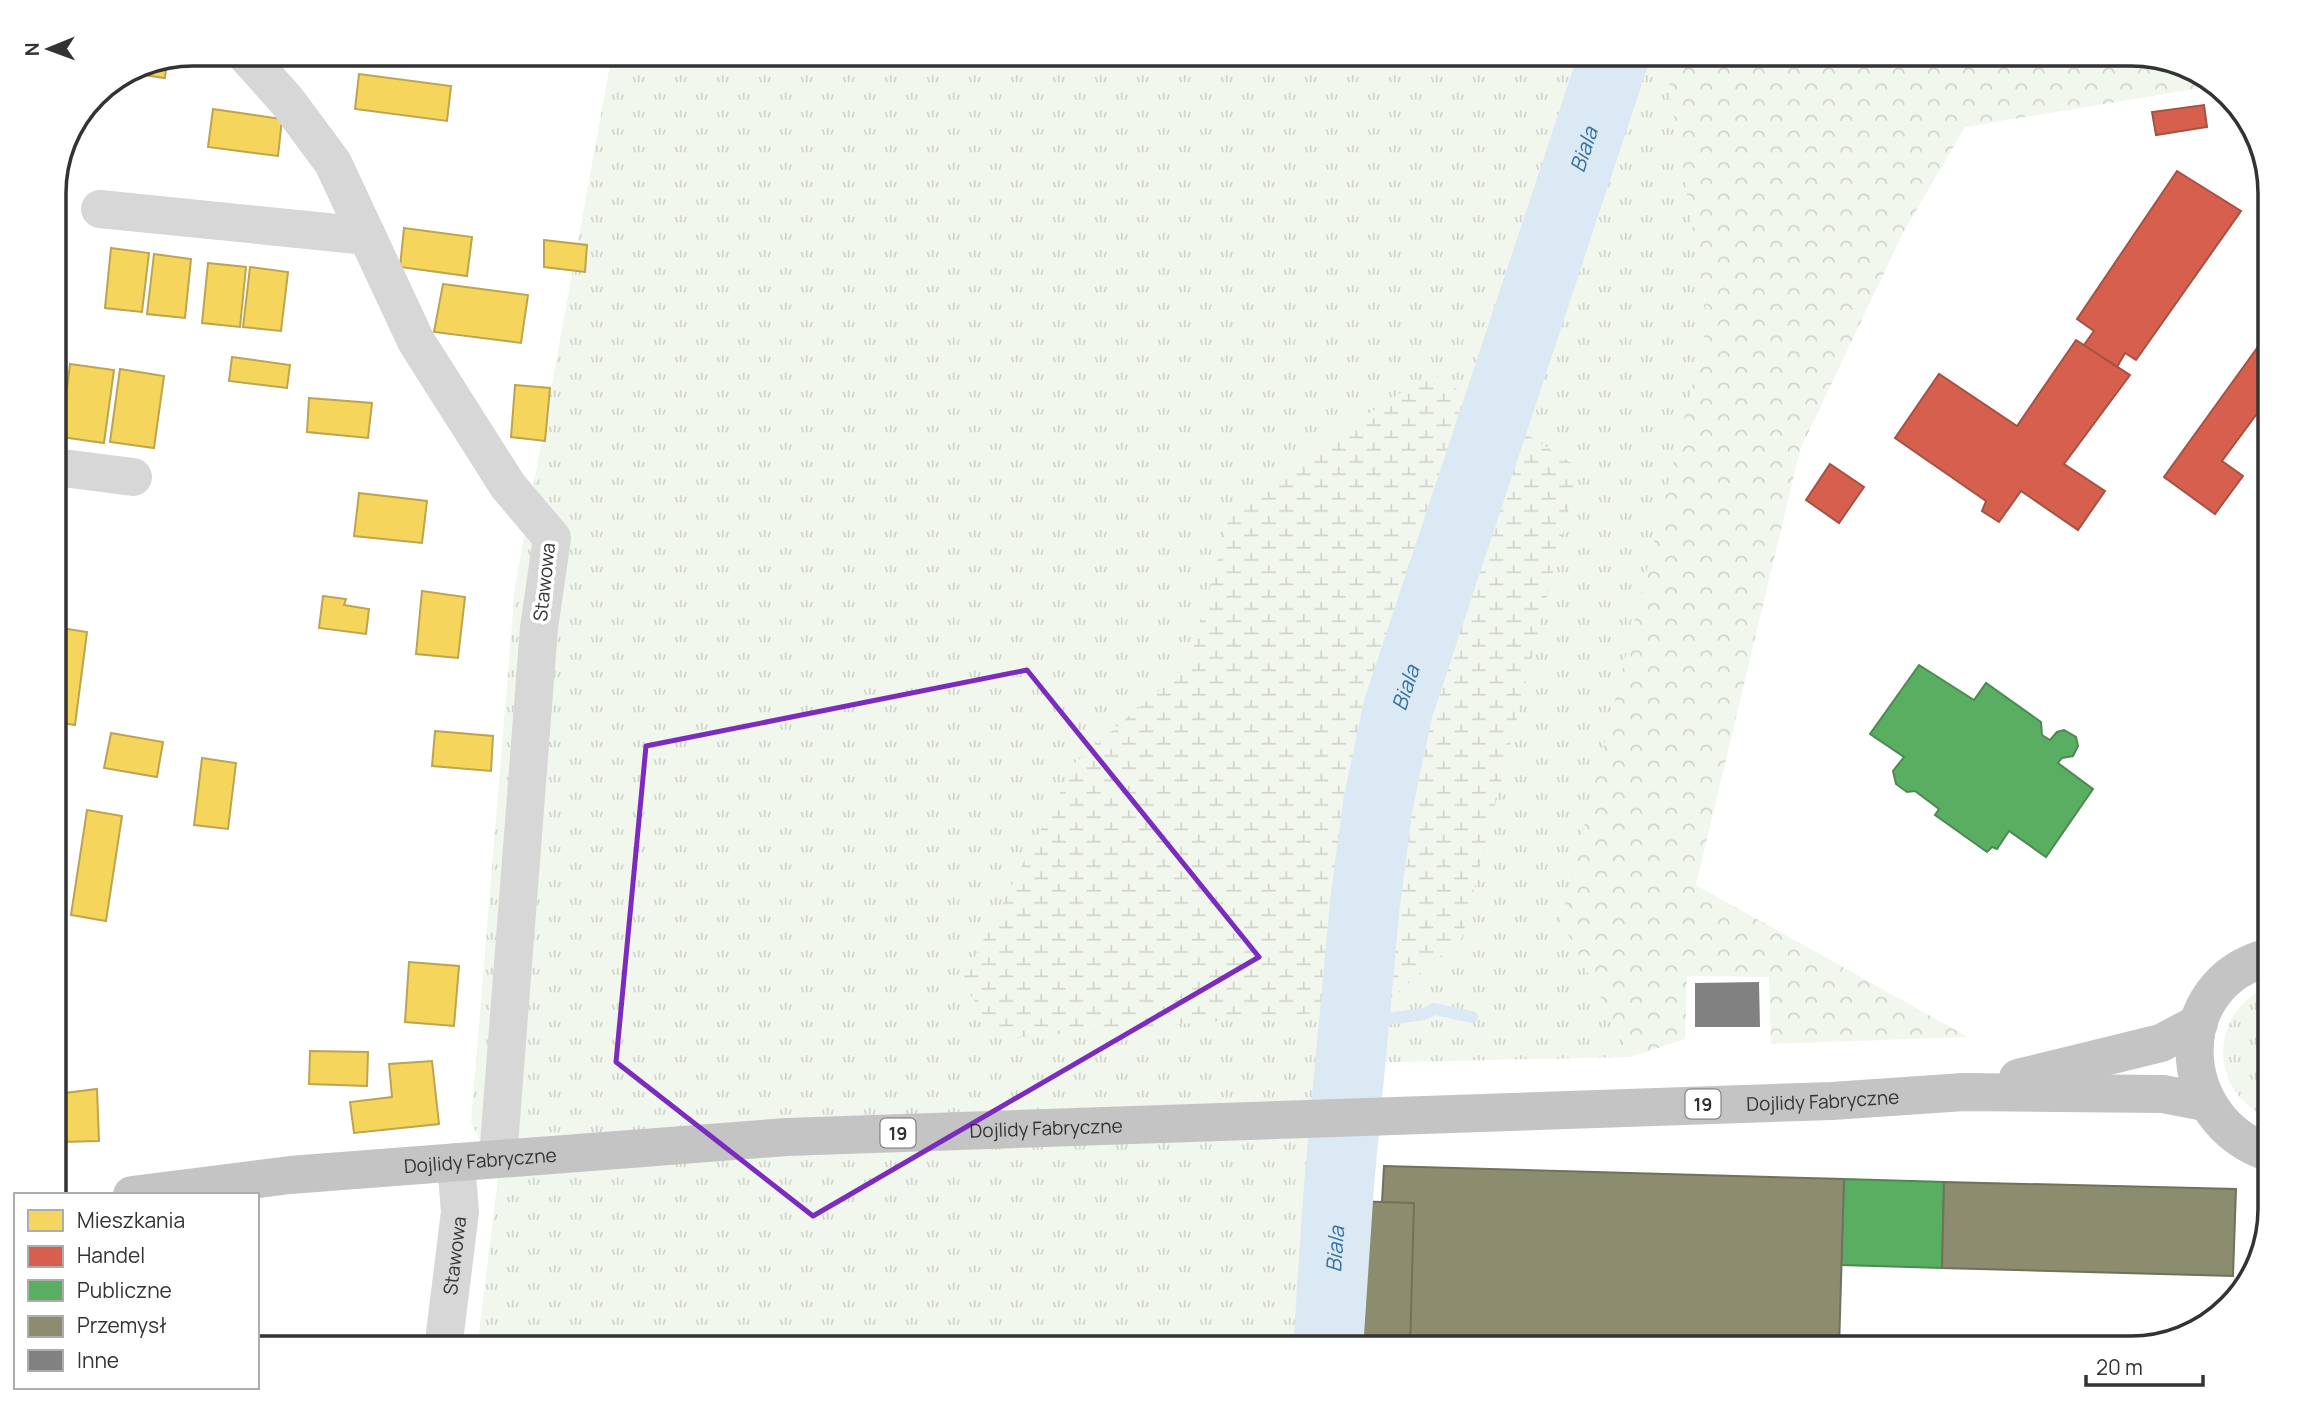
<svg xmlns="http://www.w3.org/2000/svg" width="2324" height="1403" viewBox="0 0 2324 1403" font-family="Manrope,sans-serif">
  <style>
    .grass { fill: url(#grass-tufts) }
    .forest { fill: url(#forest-crowns) }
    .wetland { fill: url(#wetland-marsh) }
    .homes { fill: #f6d55c; stroke: #bca450; stroke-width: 2 }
    .shops { fill: #d6604d; stroke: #a55245; stroke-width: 2 }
    .public { fill: #5aae61; stroke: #4e8953; stroke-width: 2 }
    .industry { fill: #8c8c6e; stroke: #71715c; stroke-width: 2 }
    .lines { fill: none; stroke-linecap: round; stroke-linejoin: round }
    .stream { stroke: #dbe9f5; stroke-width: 12 }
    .river { stroke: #dbe9f5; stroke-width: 70 }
    .building { fill: #818181 }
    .minor { stroke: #d7d7d7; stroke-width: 38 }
    .highway { stroke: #c4c4c4; stroke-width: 38 }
    .marked { fill: none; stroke: #7b2cbf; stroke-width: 5; stroke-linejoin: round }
    .labels { text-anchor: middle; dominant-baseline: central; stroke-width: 7; stroke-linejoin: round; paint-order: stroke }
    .shield { fill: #fff; stroke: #707070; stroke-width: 2 }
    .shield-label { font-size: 18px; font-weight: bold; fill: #333 }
    .street-label { font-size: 19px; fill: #333; stroke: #fff }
    .water-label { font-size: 21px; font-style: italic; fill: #36719f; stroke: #fff }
    .rim { fill: none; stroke: #333; stroke-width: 3.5 }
  </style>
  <defs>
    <pattern id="grass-tufts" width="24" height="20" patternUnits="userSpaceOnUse" patternTransform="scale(1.75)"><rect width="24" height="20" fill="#f2f7ee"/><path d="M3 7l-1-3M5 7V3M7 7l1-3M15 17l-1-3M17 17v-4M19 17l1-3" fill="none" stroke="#d0d4cd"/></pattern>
    <pattern id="forest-crowns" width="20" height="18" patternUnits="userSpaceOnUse" patternTransform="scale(1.75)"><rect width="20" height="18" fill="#f2f7ee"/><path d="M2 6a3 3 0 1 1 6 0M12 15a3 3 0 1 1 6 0" fill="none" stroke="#d0d4cd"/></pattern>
    <pattern id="wetland-marsh" width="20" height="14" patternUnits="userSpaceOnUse" patternTransform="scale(1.75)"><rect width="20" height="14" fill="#f2f7ee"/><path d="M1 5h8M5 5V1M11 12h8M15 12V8" fill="none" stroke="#d0d4cd"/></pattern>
  </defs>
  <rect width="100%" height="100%" fill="#fff"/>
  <path class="grass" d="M612 54H1664L1708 321 1562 920 1631 1057 1360 1063 1343 1349H477L498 1177 471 1122 515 587Z
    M2270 985V1119C2207 1092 2208 1012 2270 985Z"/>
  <path class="forest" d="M1664 54H2130L2200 73 2213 86 1965 127 1903 233 1800 450 1696 885 1968 1037 1771 1044 1769 977 1687 976 1685 1039 1631 1057 1561 920 1708 321Z"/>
  <path class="wetland" d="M1432 373 1579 468 1462 938 1379 1008 997 1039 962 981 1076 762 1189 664 1230 514 1299 458Z"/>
  <path class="homes" d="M167 60 165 78 128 73 141 65Z
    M359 74 451 86 447 121 355 109Z
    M213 109 282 119 278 156 208 147Z
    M404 228 472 237 467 276 400 267Z
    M544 240 587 245 585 272 544 267Z
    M111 248 149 253 142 312 105 308Z
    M154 254 191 259 185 318 147 314Z
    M208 263 246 267 240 327 202 323Z
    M250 267 288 272 281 331 243 327Z
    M443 284 528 295 521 343 434 332Z
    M232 357 290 365 287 388 229 381Z
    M70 364 114 370 104 443 61 437Z
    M120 369 164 376 154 448 110 442Z
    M515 385 550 388 545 441 511 437Z
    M309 398 372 403 368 438 307 432Z
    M359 493 427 501 422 543 354 536Z
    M422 591 465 597 458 658 416 654Z
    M323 596 346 599 344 605 369 609 366 634 319 628Z
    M55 627 87 632 75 725 55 722Z
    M435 731 493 736 491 771 432 766Z
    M111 733 163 742 157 777 104 768Z
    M202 758 236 763 228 829 194 825Z
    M87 810 122 816 106 921 71 915Z
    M409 962 459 966 454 1026 405 1022Z
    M310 1051 368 1052 367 1086 309 1084Z
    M432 1061 439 1124 354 1133 350 1102 392 1097 389 1064Z
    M97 1089 99 1141 62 1142 65 1093Z"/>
  <path class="shops" d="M2204 105 2207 127 2156 135 2152 112Z
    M2177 171 2241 211 2136 360 2125 353 2117 367 2084 345 2094 331 2077 319Z
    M2270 330V396L2222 461 2243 476 2215 514 2164 477Z
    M2076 340 2130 375 2064 464 2105 491 2078 530 2021 491 1999 522 1982 511 1986 501 1895 438 1939 374 2017 426Z
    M1830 464 1864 487 1839 523 1806 500Z"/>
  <path class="public" d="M1919 665 1974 700 1986 683 2041 722 2042 735 2050 740 2057 732 2064 730 2076 737 2078 746 2073 756 2062 758 2058 763 2093 789 2046 857 2009 831 1997 849 1992 847 1987 852 1935 815 1939 809 1915 791 1907 792 1896 784 1893 771 1904 757 1870 734Z
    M1844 1179 1944 1182 1942 1268 1841 1265Z"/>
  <path class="industry" d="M1384 1166 1844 1179 1839 1349H1410L1414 1203 1382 1202Z
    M1944 1182 2236 1189 2233 1276 1942 1268Z
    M1350 1201 1414 1203 1410 1349H1345Z
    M2141 1338H2171L2141 1346Z"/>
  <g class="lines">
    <path class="stream" d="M1356 1023 1424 1014 1434 1009 1472 1017"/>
    <path class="river" id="s1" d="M1328 1349 1339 1185 1365 903 1378 804 1398 709 1615 54"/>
  </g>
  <path class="building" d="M1759 982 1760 1027H1695V983Z"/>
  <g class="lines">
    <g class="minor">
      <path d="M245 54 287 101 333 163 416 341 508 486 552 538 539 628 498 1158"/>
      <path d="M100 209 367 236"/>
      <path d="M55 467 133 477"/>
      <path id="s2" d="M443 1349 460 1212 456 1162"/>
    </g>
    <g class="highway">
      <path d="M2270 957C2167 982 2172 1121 2270 1153"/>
      <path d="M2018 1078 2161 1043 2199 1023"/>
      <path id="s3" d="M132 1195 290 1175 787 1137 1832 1101 1964 1092 2163 1094 2205 1102"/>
    </g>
  </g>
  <path class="marked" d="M1027 670 1259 957 813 1216 616 1062 646 746Z"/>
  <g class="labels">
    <g class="shield">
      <rect x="1685.5" y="1089.5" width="35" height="29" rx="5"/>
      <rect x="880.5" y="1118.5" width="35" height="29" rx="5"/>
    </g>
    <g class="shield-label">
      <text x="1703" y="1104">19</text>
      <text x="898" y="1133">19</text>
    </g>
    <g class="street-label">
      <text transform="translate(544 582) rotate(-84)">Stawowa</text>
      <text stroke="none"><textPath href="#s3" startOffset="1694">Dojlidy Fabryczne</textPath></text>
      <text stroke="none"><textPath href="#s3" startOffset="917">Dojlidy Fabryczne</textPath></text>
      <text stroke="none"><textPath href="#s3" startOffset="350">Dojlidy Fabryczne</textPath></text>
      <text stroke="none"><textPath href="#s2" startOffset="94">Stawowa</textPath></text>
    </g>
    <g class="water-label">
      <text stroke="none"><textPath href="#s1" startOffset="1234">Biala</textPath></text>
      <text stroke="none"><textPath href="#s1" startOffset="667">Biala</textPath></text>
      <text stroke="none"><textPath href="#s1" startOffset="100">Biala</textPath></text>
    </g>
  </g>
  <path d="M0 0H2324V1403H0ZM193 66H2131A127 127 0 0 1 2258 193V1209A127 127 0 0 1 2131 1336H193A127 127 0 0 1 66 1209V193A127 127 0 0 1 193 66Z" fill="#fff" fill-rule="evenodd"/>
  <path class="rim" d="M193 66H2131A127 127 0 0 1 2258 193V1209A127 127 0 0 1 2131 1336H193A127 127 0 0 1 66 1209V193A127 127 0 0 1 193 66Z"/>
  <rect x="14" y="1193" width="245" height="196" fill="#ffffff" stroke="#adadad" stroke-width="2"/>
  <rect x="28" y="1210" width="35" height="21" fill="#f6d55c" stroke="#adadad" stroke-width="2"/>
  <text x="77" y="1228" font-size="21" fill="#333333">Mieszkania</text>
  <rect x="28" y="1246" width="35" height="21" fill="#d6604d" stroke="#adadad" stroke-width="2"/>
  <text x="77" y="1263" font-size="21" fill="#333333">Handel</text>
  <rect x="28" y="1280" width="35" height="21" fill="#5aae61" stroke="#adadad" stroke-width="2"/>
  <text x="77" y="1298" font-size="21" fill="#333333">Publiczne</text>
  <rect x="28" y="1316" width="35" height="21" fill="#8c8c6e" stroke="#adadad" stroke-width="2"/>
  <text x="77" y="1333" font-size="21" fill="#333333">Przemysł</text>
  <rect x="28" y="1350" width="35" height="21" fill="#818181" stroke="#adadad" stroke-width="2"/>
  <text x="77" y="1368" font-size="21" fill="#333333">Inne</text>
  <g transform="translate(49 49) rotate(269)" stroke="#ffffff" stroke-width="5" paint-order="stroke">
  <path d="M0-5L12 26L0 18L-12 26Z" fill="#333333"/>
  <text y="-10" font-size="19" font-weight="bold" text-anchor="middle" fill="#333333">N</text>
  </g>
  <path d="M2086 1375v10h117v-10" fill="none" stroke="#333333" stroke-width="3.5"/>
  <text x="2096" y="1375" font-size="21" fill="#333333" stroke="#ffffff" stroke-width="5" paint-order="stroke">20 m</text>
</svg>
